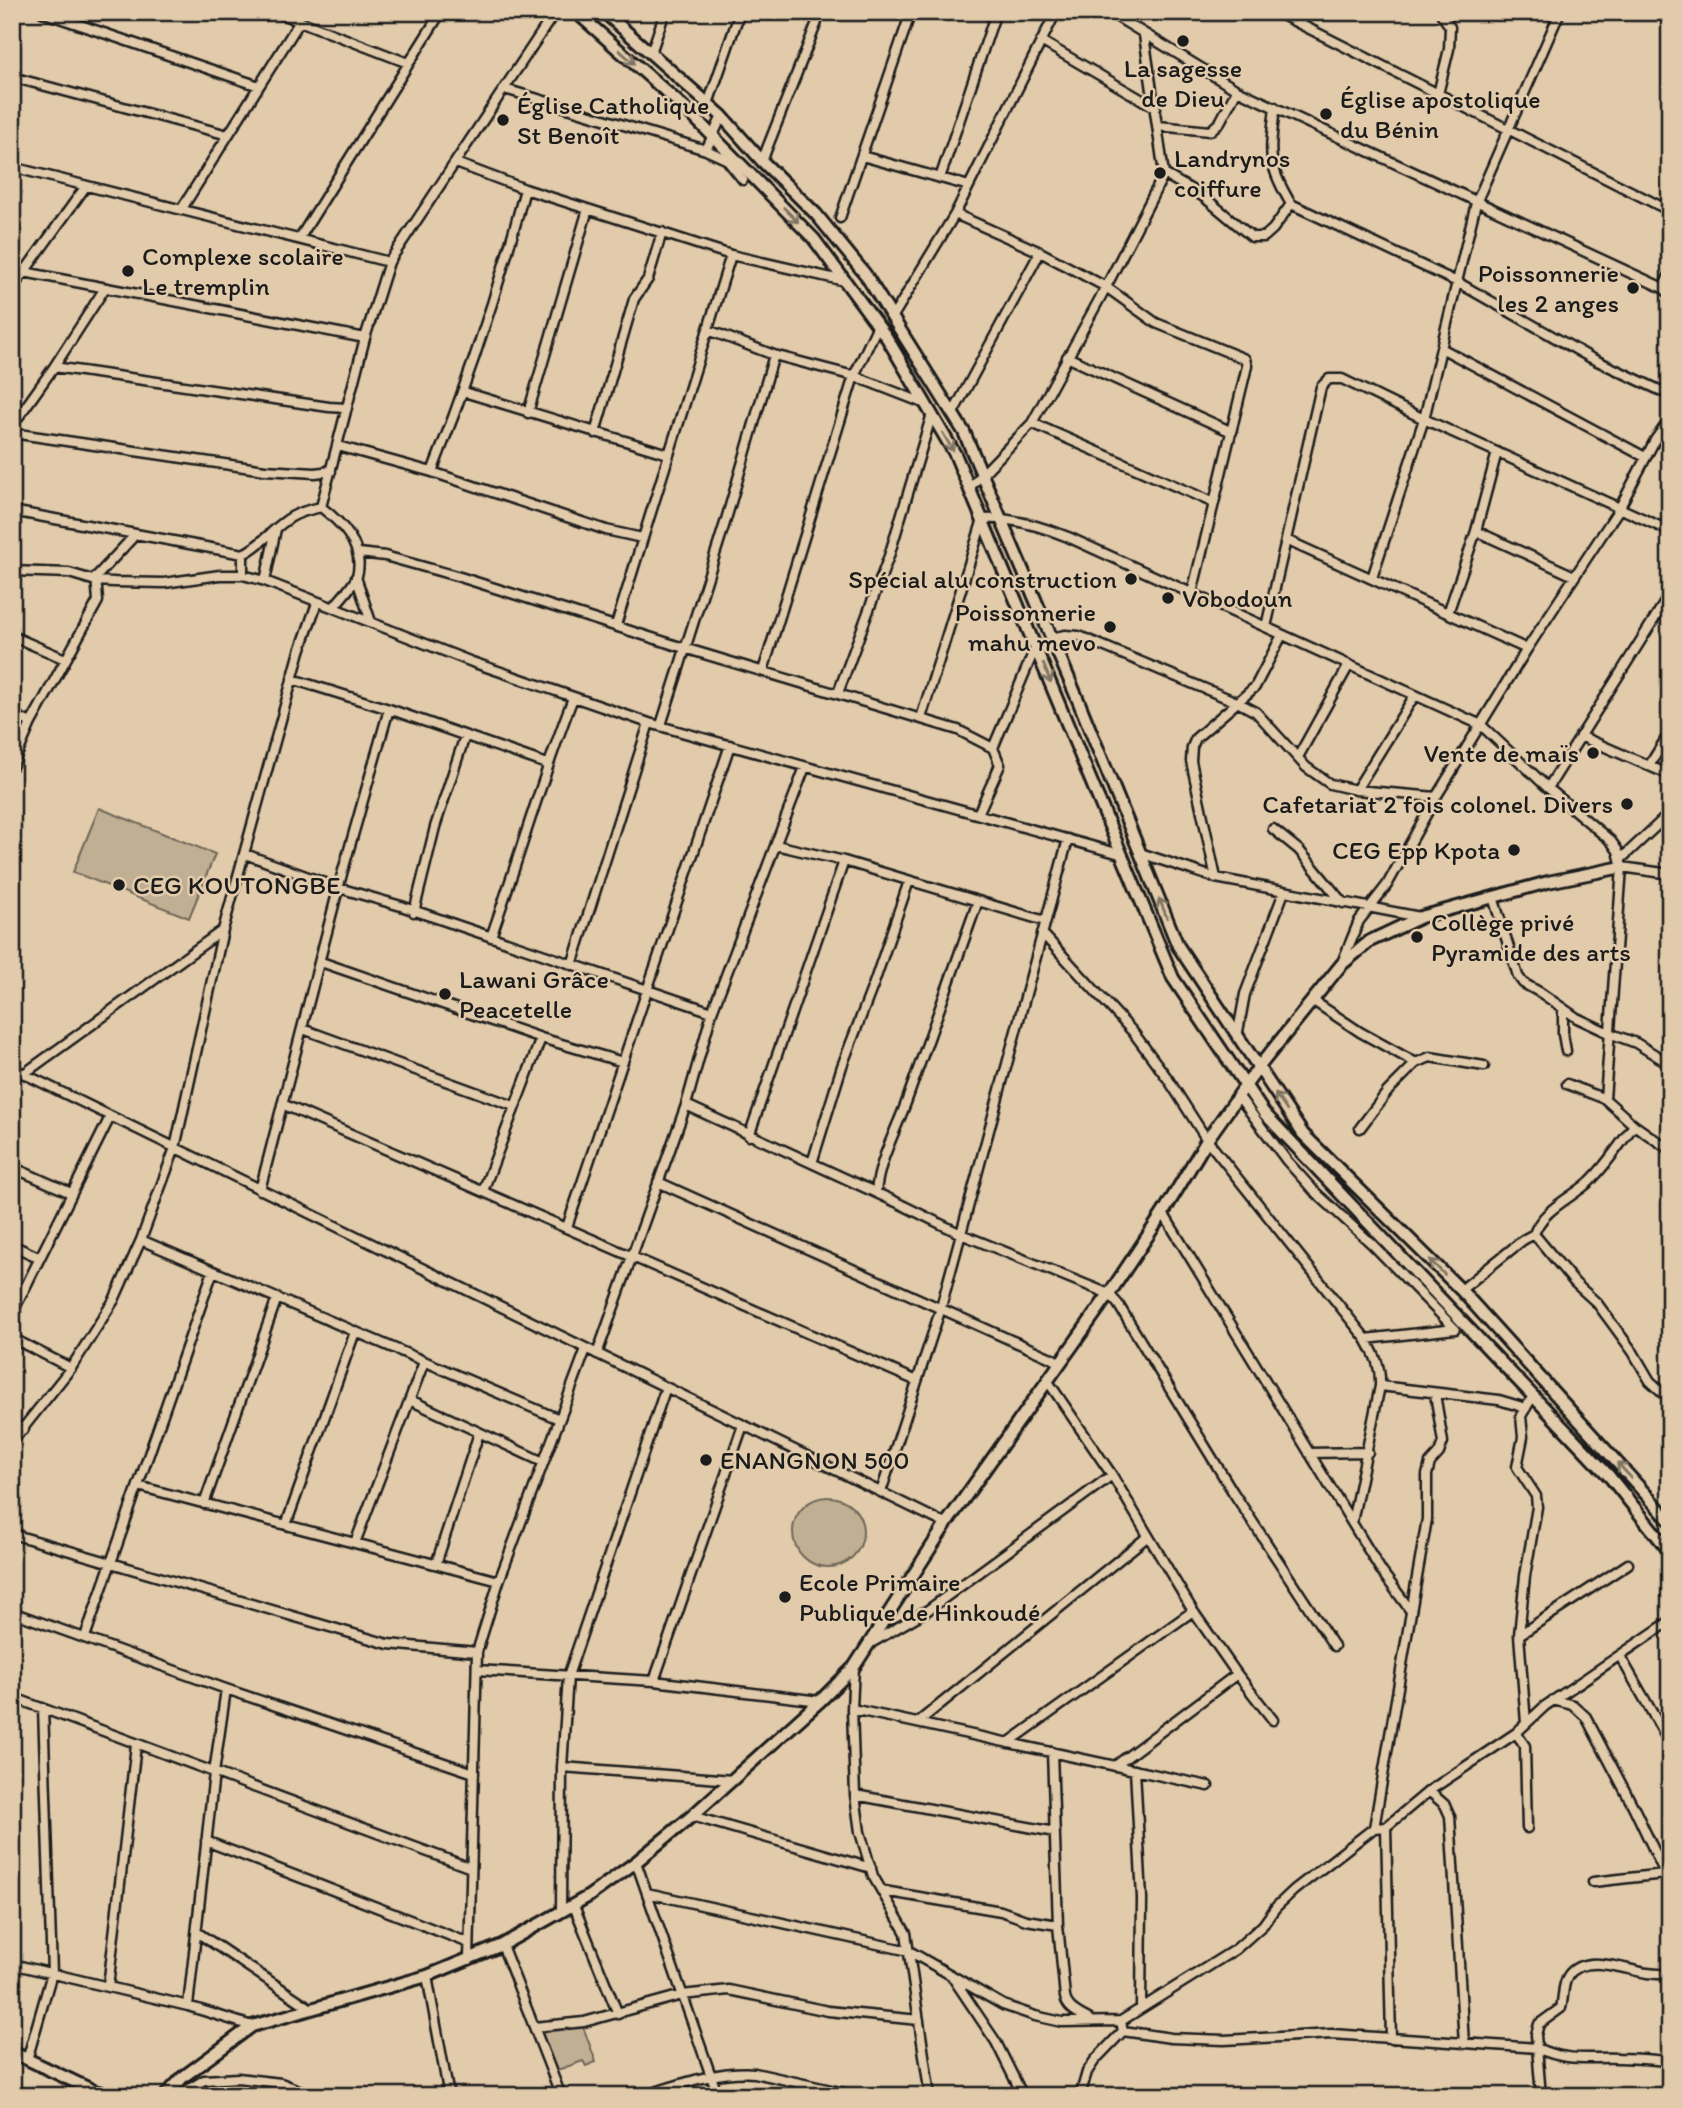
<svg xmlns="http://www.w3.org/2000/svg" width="1682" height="2108" viewBox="0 0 1682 2108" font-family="Itim,sans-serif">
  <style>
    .green { fill: #c1af93; stroke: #6e6658; stroke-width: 2 }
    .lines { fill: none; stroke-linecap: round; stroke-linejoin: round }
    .street-casing { stroke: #1c1c1c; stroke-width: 13 }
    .secondary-casing { stroke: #1c1c1c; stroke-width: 16 }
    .street { stroke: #e2cbab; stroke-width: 8 }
    .secondary { stroke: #e2cbab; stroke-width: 10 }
    .oneway { stroke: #7f7464 }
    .poi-dot { fill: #1c1c1c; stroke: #e2cbab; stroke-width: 2.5 }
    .labels { text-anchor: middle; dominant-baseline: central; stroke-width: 5; stroke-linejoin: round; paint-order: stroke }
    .poi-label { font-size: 26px; fill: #1c1c1c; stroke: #e2cbab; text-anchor: start }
  </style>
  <rect width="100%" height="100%" fill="#e2cbab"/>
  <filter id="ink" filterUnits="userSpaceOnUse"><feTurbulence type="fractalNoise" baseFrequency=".0143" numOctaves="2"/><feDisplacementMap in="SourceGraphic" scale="14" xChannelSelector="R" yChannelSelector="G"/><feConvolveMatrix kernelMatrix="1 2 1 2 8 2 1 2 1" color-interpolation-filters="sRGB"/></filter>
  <g filter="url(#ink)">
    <path class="green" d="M99 808 215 854 189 918 73 872Z
      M793 1532a35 35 0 1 1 70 0a35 35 0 1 1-70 0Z
      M582 2024 596 2062 586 2066 583 2061 552 2072 540 2027Z"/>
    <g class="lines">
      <defs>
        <path id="street" d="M42 12 259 86
          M276 12 408 63
          M1109 12 1237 90 1663 288 1670 294
          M1276 12 1670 211
          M1041 41 1156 108
          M651 53 665 12
          M12 77 228 135
          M505 89 706 150
          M1438 94 1449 49 1450 27 1440 12
          M708 104 740 12
          M1275 107C1270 154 1266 162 1291 204L1457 282 1591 358 1670 395
          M722 116 706 150 726 159 743 180
          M1158 126 1210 131 1220 122 1237 90
          M862 156 969 186
          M762 161 821 12
          M456 163 525 189 731 255 845 281
          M12 167 389 262
          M1164 174 1204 197 1252 237H1264L1273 229 1291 204
          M940 178 996 12
          M181 210 300 21
          M955 214 1040 252 1106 287 1156 323 1245 359 1247 366 1214 503
          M840 218 911 12
          M299 239 441 12
          M24 272 365 338
          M1663 288 1670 274
          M12 289 86 186
          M892 318 955 214 1056 12
          M708 330 774 355 854 376 926 404
          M1441 348 1645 457
          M1067 357 1232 432
          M54 367 329 407 347 408
          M464 392 668 454
          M528 413 588 209
          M953 413 1040 252
          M1032 423 1214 503 1192 593
          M12 426 54 367 105 288
          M12 433 265 470 315 473 331 471
          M595 433 634 299 648 279 662 232
          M338 446 432 472 606 530 642 538
          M432 472C469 379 500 285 525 189
          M969 488 1032 423 1106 287 1164 174 1144 35
          M321 507 365 338 389 262 555 12
          M12 511 243 554C259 547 270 532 284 522 295 513 308 510 321 507 342 523 365 547 357 576 353 587 340 598 334 607
          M1476 531 1574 576
          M1286 540 1527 649
          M359 553 385 556 460 577 684 648 958 730 993 748 1000 765 978 814
          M12 571 69 573 96 581 114 582 164 583 220 575H243L265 581 472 662 649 723 1120 854
          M243 575V554
          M356 577 371 622
          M1372 578 1424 419 1476 203 1560 12
          M265 581 276 529
          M1448 613 1476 531 1497 452
          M616 625 731 255
          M1266 627 1321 387 1329 379H1342L1424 419 1670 531
          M12 636 65 659
          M1051 638 1065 635 1079 636 1239 703 1256 712 1306 767 1330 784 1356 790 1436 797
          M763 671 854 376 878 325
          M292 679 389 709 547 764
          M838 693 889 556 932 414
          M12 714 31 723
          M921 718 983 519C1012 517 1041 526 1068 537L1481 725 1548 788 1611 841 1618 851 1622 867 1605 1099
          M661 725 725 523 774 355
          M1580 736 1670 775
          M993 748 1036 646
          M1298 757 1349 665
          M1649 766 1670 732
          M12 767 31 723 98 601 96 577 135 535
          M1548 788 1670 594
          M1356 790 1415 695
          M1273 829 1299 850 1343 903
          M776 845 844 861 1045 921
          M1140 853 1216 878 1420 917
          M245 854 339 888 401 906 712 1012
          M1621 859 1670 813
          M1622 867 1670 874
          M1216 878 1191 761 1192 747 1196 738 1255 687 1282 635
          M1493 897 1518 976 1523 983 1541 993 1577 1018 1609 1033 1636 1043 1670 1064
          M414 912 435 827 465 736
          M1042 933 1133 1032 1168 1079 1207 1140 1366 1339C1375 1355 1381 1367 1380 1386L1352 1522
          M491 937C519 858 542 777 573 698
          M321 962 541 1038 623 1062
          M572 965 649 723
          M1341 965 1359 921 1387 885 1436 797 1527 649 1619 509 1655 440 1670 419
          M1312 1000 1360 1032 1416 1063 1388 1091 1360 1128
          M1563 1008V1034L1566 1051
          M303 1029 514 1106
          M1237 1037 1245 994 1284 892
          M1416 1063 1430 1057 1484 1066
          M12 1068 946 1524
          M25 1073 223 930
          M1567 1084 1605 1099 1634 1125 1670 1150
          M1239 1097 1287 1161 1314 1191 1372 1244 1455 1329
          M282 1104 917 1381
          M686 1105 896 1202 961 1234 1109 1294 1118 1304 1233 1492 1334 1646
          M749 1136 844 861
          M812 1163 842 1066 874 983 909 881
          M12 1167 71 1193
          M658 1182 1060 1362
          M260 1190 342 874 389 709
          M483 1191 541 1038
          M876 1192C879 1160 896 1131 907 1100 931 1034 954 967 978 901
          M1163 1213 1382 1572 1411 1611
          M567 1227 730 745
          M1534 1234 1575 1283 1597 1303 1633 1352 1650 1381 1670 1399
          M141 1240 559 1419
          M12 1245 40 1258
          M1461 1290 1523 1240 1534 1234C1543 1209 1570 1199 1589 1182 1606 1166 1620 1144 1634 1125
          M12 1314 110 1117
          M12 1338 71 1368
          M1366 1339 1455 1329
          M597 1354 686 1105 712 1012 805 767
          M1047 1380 1112 1475 1193 1611 1237 1674 1273 1720
          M1380 1386 1499 1400 1526 1408
          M410 1400 543 1462
          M12 1423 24 1429
          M12 1442 71 1368 114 1300 141 1240 175 1148 223 930 300 651 317 603
          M1309 1453 1368 1452
          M138 1486 499 1581
          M881 1492 940 1311 1068 839
          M204 1504 277 1298
          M286 1525 355 1332
          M12 1534 388 1644 477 1652
          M355 1543 424 1362
          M436 1564 479 1433
          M12 1612 226 1689 474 1773
          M1519 1635 1628 1564
          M85 1637 213 1271
          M871 1643 928 1610 1112 1475
          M1620 1656 1670 1744
          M854 1667 852 1709 855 1795 860 1832 873 1876 906 1933 930 2096
          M477 1670 654 1681 820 1701
          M654 1681 743 1425
          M12 1697 471 1868
          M1553 1700 1573 1705 1586 1717 1634 1808 1670 1884
          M852 1709 1208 1786
          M917 1723 1147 1537
          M1526 1723 1519 1635 1525 1576 1537 1507 1536 1496 1517 1467 1523 1437 1521 1416 1533 1396
          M1516 1733 1525 1746 1527 1828
          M1008 1743 1193 1611
          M1052 1752 1058 1925 1065 1997C1067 2009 1080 2014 1090 2020
          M1115 1766 1237 1674
          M562 1767 733 1780
          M1135 1770 1142 1898 1141 2008
          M1429 1791 1445 1805 1450 1816 1464 2044
          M855 1795 1055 1832
          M692 1816 871 1868
          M1386 1827 1391 2039
          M1374 1828 1427 1519V1475L1430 1463 1439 1453 1443 1442 1435 1394
          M206 1841 469 1943
          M636 1862 718 2096
          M1593 1882 1664 1874
          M884 1891 1001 1911 1026 1920 1058 1925
          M647 1893 909 1951 1003 2005 1035 2016 1062 2022 1121 2021
          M574 1906 618 2014
          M561 1912 562 1767 568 1676 666 1387
          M198 1933 310 2008
          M502 1945 561 2096
          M469 1960 477 1652 499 1581 586 1349
          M12 1964 188 2006 252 2026
          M951 1975 996 2042 1023 2096
          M427 1976 449 2096
          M108 1987 136 1745
          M188 2006 214 1773 226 1689
          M534 2027 584 2022 682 1995 729 1990 828 2011 919 2020
          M1123 2031 1171 2038 1224 2040 1332 2034 1537 2048C1566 2062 1588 2057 1619 2058 1636 2058 1653 2060 1670 2061
          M27 2060 52 1973 43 1708
          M80 2096 94 2091
          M178 2096 204 2080 238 2078 281 2083 314 2096
          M642 2096C679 2085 716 2070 755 2073L858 2096
          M1080 2096 1087 2072 1095 2060 1123 2031 1121 2021 1236 1949 1263 1925 1276 1907 1294 1890 1374 1828 1386 1827 1429 1791 1516 1733 1545 1706 1670 1621
          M1541 2096 1536 2035 1539 2024 1561 2008C1564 1998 1562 1985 1568 1976 1584 1952 1626 1970 1647 1973 1655 1974 1662 1974 1670 1975
          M1667 2096 1669 2061"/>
        <path id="secondary" d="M576 12 688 111 814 239 887 338 955 454 1173 978 1264 1113 1610 1477 1670 1552
          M604 12 722 116 762 161 816 214 865 274 964 432 1078 700 1178 946 1303 1134 1461 1290 1670 1521
          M12 2052 94 2091 113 2096
          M165 2096 183 2077 252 2026 427 1976 502 1945 589 1896 636 1862 692 1816 820 1701 854 1667 946 1524 1109 1294 1163 1213 1207 1140 1258 1068 1341 965 1370 941 1421 917 1548 882 1622 867"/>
      </defs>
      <use href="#street" class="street-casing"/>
      <use href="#secondary" class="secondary-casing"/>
      <use href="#street" class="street"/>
      <use href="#secondary" class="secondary"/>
    </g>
    <defs><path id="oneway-shaft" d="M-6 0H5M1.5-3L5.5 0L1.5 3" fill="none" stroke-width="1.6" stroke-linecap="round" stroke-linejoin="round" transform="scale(1.75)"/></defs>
    <g class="oneway">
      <use href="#oneway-shaft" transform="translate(627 57) rotate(41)"/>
      <use href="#oneway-shaft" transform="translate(791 215) rotate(46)"/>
      <use href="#oneway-shaft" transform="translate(948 442) rotate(60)"/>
      <use href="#oneway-shaft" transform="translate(1047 673) rotate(68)"/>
      <use href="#oneway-shaft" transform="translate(1163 908) rotate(-112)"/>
      <use href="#oneway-shaft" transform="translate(1281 1102) rotate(-124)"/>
      <use href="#oneway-shaft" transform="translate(1437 1267) rotate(-135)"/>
      <use href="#oneway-shaft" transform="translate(1624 1470) rotate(-132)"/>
    </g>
  </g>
  <g class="poi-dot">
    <circle cx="1183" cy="41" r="7"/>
    <circle cx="1326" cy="114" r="7"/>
    <circle cx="503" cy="120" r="7"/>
    <circle cx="1160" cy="173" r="7"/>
    <circle cx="128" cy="271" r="7"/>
    <circle cx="1633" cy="288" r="7"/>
    <circle cx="1131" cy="579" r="7"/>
    <circle cx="1168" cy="598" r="7"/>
    <circle cx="1110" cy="627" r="7"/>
    <circle cx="1593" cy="753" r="7"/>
    <circle cx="1627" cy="804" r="7"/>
    <circle cx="1514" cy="850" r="7"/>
    <circle cx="119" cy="885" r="7"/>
    <circle cx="1417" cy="937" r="7"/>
    <circle cx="445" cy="994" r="7"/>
    <circle cx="706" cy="1460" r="7"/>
    <circle cx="785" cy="1597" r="7"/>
  </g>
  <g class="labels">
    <g class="poi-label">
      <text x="1183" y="68" text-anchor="middle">La sagesse<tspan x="1183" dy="30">de Dieu</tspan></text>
      <text x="1340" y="99">Église apostolique<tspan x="1340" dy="30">du Bénin</tspan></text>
      <text x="517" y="105">Église Catholique<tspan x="517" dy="30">St Benoît</tspan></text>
      <text x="1174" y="158">Landrynos<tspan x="1174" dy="30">coiffure</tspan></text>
      <text x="142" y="256">Complexe scolaire<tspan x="142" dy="30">Le tremplin</tspan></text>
      <text x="1619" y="273" text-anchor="end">Poissonnerie<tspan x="1619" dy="30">les 2 anges</tspan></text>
      <text x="1117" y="579" text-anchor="end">Spécial alu construction</text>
      <text x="1182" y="598">Vobodoun</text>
      <text x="1096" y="612" text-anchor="end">Poissonnerie<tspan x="1096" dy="30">mahu mevo</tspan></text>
      <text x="1579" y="753" text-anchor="end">Vente de maïs</text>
      <text x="1613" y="804" text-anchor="end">Cafetariat 2 fois colonel. Divers</text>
      <text x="1500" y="850" text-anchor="end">CEG Epp Kpota</text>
      <text x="133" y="885">CEG KOUTONGBE</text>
      <text x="1431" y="922">Collège privé<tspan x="1431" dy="30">Pyramide des arts</tspan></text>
      <text x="459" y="979">Lawani Grâce<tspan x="459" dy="30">Peacetelle</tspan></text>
      <text x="720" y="1460">ENANGNON 500</text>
      <text x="799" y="1582">Ecole Primaire<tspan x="799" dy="30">Publique de Hinkoudé</tspan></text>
    </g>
  </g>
  <rect width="1682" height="2108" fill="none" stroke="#e2cbab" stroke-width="42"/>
  <rect x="21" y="21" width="1640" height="2066" fill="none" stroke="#1c1c1c" stroke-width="2.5" filter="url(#ink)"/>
</svg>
